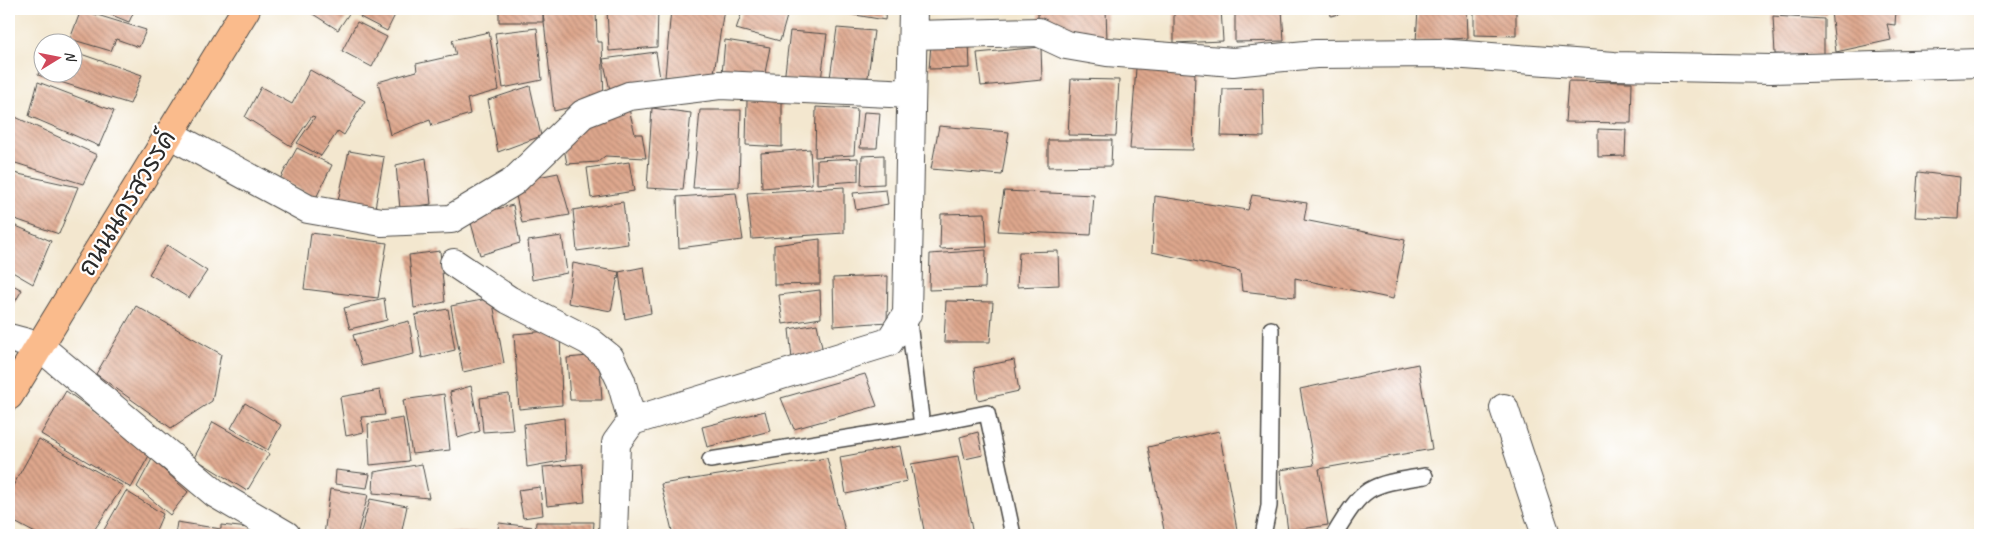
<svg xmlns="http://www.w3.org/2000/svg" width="1989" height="544" viewBox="0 0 1989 544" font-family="Caveat,'Playpen Sans Thai',sans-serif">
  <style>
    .building { fill: url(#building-back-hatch) }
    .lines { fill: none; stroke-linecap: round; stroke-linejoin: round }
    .lane-casing { stroke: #494744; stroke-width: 18 }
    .street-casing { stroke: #494744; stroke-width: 30 }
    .primary-casing { stroke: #494744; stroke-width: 30 }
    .lane { stroke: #fff; stroke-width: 15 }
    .street { stroke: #fff; stroke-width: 28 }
    .primary { stroke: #fabb8c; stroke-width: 28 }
    .labels { text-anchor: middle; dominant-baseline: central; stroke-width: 4.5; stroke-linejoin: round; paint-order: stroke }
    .street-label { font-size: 25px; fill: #2b2b2b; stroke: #fff }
  </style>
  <defs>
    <pattern id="building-back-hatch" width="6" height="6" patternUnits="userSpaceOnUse" patternTransform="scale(1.25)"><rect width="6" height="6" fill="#dea78d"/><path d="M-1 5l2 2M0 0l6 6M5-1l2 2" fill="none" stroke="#b48873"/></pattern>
  </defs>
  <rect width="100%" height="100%" fill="#fff"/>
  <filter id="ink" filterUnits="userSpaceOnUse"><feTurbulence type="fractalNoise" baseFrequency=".02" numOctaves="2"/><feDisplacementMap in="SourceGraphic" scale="10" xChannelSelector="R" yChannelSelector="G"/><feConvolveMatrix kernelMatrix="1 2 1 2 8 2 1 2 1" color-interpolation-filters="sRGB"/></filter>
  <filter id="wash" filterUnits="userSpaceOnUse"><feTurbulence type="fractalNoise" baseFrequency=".0096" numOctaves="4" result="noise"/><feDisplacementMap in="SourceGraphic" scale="20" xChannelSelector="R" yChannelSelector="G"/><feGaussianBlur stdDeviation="1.12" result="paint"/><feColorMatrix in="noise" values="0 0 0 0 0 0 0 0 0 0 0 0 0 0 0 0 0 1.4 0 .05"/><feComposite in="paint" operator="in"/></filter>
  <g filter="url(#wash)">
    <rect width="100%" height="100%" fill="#f3e7cf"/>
    <g id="blocks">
      <path class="building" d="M97 9H135L129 22Z
        M305 9H352L338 30Z
        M365 9H398L387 31 360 17Z
        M499 9H596L597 42H602L604 99 554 111 543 13V22H499Z
        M607 9H658L657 47 609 51Z
        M671 9H724L714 73 665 77Z
        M743 9H789L780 41 736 29Z
        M820 9H886L885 20Z
        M1038 9H1106L1107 41 1038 27Z
        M1174 9H1221L1223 41 1174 43Z
        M1235 9H1282L1284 41 1235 42Z
        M1330 9H1358L1331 16Z
        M1418 9H1467L1468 38 1416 41Z
        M1474 9H1516V36L1474 35Z
        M1783 9H1826V15L1783 14Z
        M1852 9H1896L1895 25 1887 24 1891 40 1836 52 1831 12Z
        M81 10 146 30 139 47 116 39 111 51 70 39Z
        M1773 16 1824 19V56L1775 54Z
        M357 22 387 37 372 67 342 51Z
        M537 28 542 80 503 88 495 33Z
        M837 28 874 31 868 77 830 78Z
        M790 31 827 34 821 80 784 81Z
        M489 32 499 90 467 99 470 114 432 126 430 120 390 135 378 82 417 71 416 64 456 55 452 40Z
        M725 40 770 47 764 78 722 74Z
        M969 42 970 68 929 69 931 44Z
        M1041 47 1042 80 981 86 977 53Z
        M72 51 142 75 130 104 38 75 42 60V72H72Z
        M656 52 660 78 610 90 603 59Z
        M1136 68 1195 72 1193 150 1130 149Z
        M310 70 365 101 344 135 338 131 321 156 297 143 315 117 312 116 291 146 245 117 261 87 292 104Z
        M1071 79 1119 80 1116 136 1068 135Z
        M1568 81 1632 82 1631 123 1565 122Z
        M38 82 114 111 99 146 29 116Z
        M530 86 541 136 498 152 488 100Z
        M1263 88 1264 137 1221 136 1223 89Z
        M747 100 782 102V147L746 145Z
        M816 107 857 109 854 155 815 157Z
        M652 108 691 113 683 190 647 188Z
        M629 109 635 134H642L646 158 605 156 598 162 567 164 563 143 596 113Z
        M700 110H741L739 187 693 188Z
        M864 112 880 113 877 148H860Z
        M9 114 97 155 83 184 9 161Z
        M939 126 1009 132 1002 175 931 169Z
        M1598 129 1626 130 1625 156 1598 157Z
        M1048 140H1112L1111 166 1048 167Z
        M297 148 332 165 316 198 280 179Z
        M810 149 812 184 762 188 761 153Z
        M349 151 384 157 375 208 338 201Z
        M884 155V184L861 185 862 156Z
        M426 158 431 204 400 209 396 165Z
        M858 158V181L817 184V160Z
        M629 162 634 191 591 198 587 168Z
        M9 172 78 187 59 234 9 217Z
        M1918 172 1960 177 1958 219 1915 217Z
        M558 173 570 215 522 223 513 182Z
        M844 187V233L752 239 747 193Z
        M886 190 888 204 856 210 853 193Z
        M1004 191 1094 195 1091 235 998 231Z
        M736 193 743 240 679 248 677 197Z
        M1252 195 1307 203 1304 220 1405 240 1393 299 1295 278V297L1242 291 1240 271 1152 252 1155 196 1248 210Z
        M623 202 628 244 577 251 573 210Z
        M513 205 520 243 480 255 469 216Z
        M985 213 987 247 940 249 941 214Z
        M9 223 51 241 33 284 9 270Z
        M311 233 387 243 378 298 304 289Z
        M562 236 567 273 532 280 528 241Z
        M820 239V284L774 285V245Z
        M167 245 207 271 189 298 149 274Z
        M986 250 985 288 929 290 930 254Z
        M440 251 445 302 414 308 409 255Z
        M1058 251 1059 285 1017 287 1019 252Z
        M573 263 619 272 644 267 651 313 625 319 619 272 611 311 568 303Z
        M888 276 887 322 834 326 833 278Z
        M9 283 22 290 9 312Z
        M820 290 821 318 783 324 779 295Z
        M384 298 387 320 350 329 344 308Z
        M492 298 504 363 463 372 451 306Z
        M946 301 993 302 990 342H944Z
        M136 306 221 354 212 401 171 428 96 374Z
        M448 309 455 350 422 358 415 315Z
        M409 321 414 354 362 366 353 335Z
        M817 324 823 352 792 359 789 329Z
        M560 330 562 405 519 409 514 334Z
        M599 355 602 400H570L567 358Z
        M1014 360 1019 391 978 400 974 368Z
        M1418 364 1432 449 1319 469 1328 525 1288 531 1280 470 1314 465 1300 389Z
        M865 374 877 406 794 429 781 398Z
        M471 386 480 431 458 438 450 392Z
        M380 390 385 415 361 417 364 432 346 436 340 397Z
        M66 391 151 452 131 488 41 434Z
        M444 394 450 450 412 454 403 400Z
        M509 394 513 430 483 432 480 398Z
        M245 403 281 425 268 450 231 428Z
        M765 411 770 431 707 447 702 427Z
        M403 418 409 461 370 465 368 424Z
        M564 418 566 460 527 467 524 424Z
        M213 422 269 454 247 491 194 458Z
        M1219 431 1238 535H1165L1148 447Z
        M978 432 983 455 965 459 960 437Z
        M39 439 123 486 91 535H39L9 519V493Z
        M900 446 907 481 846 494 840 457Z
        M958 456 973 535H925L911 464Z
        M827 458 846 535H673L661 484Z
        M152 459 188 492 170 515 137 487Z
        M422 464 429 498 373 493 374 472Z
        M582 464 585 502 547 506 543 467Z
        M336 470 370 474 367 488 335 484Z
        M540 487 543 515 523 518 518 490Z
        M330 489 368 495 357 535H324Z
        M126 491 163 514 154 535H101Z
        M370 499 407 506 401 535H360Z
        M177 522 221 529V525L258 529V535H175Z
        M536 522H594L593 535H535Z
        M499 523 532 527 531 535H497Z
        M444 531 482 533 444 535Z"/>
    </g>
  </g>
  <g filter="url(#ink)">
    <use href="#blocks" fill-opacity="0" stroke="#494744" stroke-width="1"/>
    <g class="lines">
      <defs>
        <path id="lane" d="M908 315 922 426 987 413 1013 535
          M710 460 922 426
          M1263 535 1269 506 1271 329
          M1334 535C1364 485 1368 485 1425 476"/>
        <path id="street" d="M913 35 1038 32 1066 45 1107 52 1233 62 1316 54 1438 53 1614 66 1771 69 1980 63
          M169 134 308 209 382 222 451 219 513 182 583 114 629 96 720 85 911 94
          M454 263 509 300 589 341 610 358 621 381 632 421
          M9 338 39 346 216 494 286 535
          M1504 408 1546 535
          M613 535 616 443 632 421 889 342 907 314 913 9"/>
        <path id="primary" d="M9 396 246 9"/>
      </defs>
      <use href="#lane" class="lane-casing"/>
      <use href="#street" class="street-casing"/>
      <use href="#primary" class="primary-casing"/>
      <use href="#lane" class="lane"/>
      <use href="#street" class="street"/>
      <use href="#primary" class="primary"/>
    </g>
  </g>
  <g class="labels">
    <g class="street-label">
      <text transform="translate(127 203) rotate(-59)">ถนนนครสวรรค์</text>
    </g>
  </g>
  <rect width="1989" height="544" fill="none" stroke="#fff" stroke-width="30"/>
  <g transform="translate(58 58) rotate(80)"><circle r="24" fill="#ffffff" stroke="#aaaaaa"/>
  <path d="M0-4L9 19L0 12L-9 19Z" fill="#d1495b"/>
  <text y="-8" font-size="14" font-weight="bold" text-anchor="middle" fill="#2b2b2b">N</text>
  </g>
</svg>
